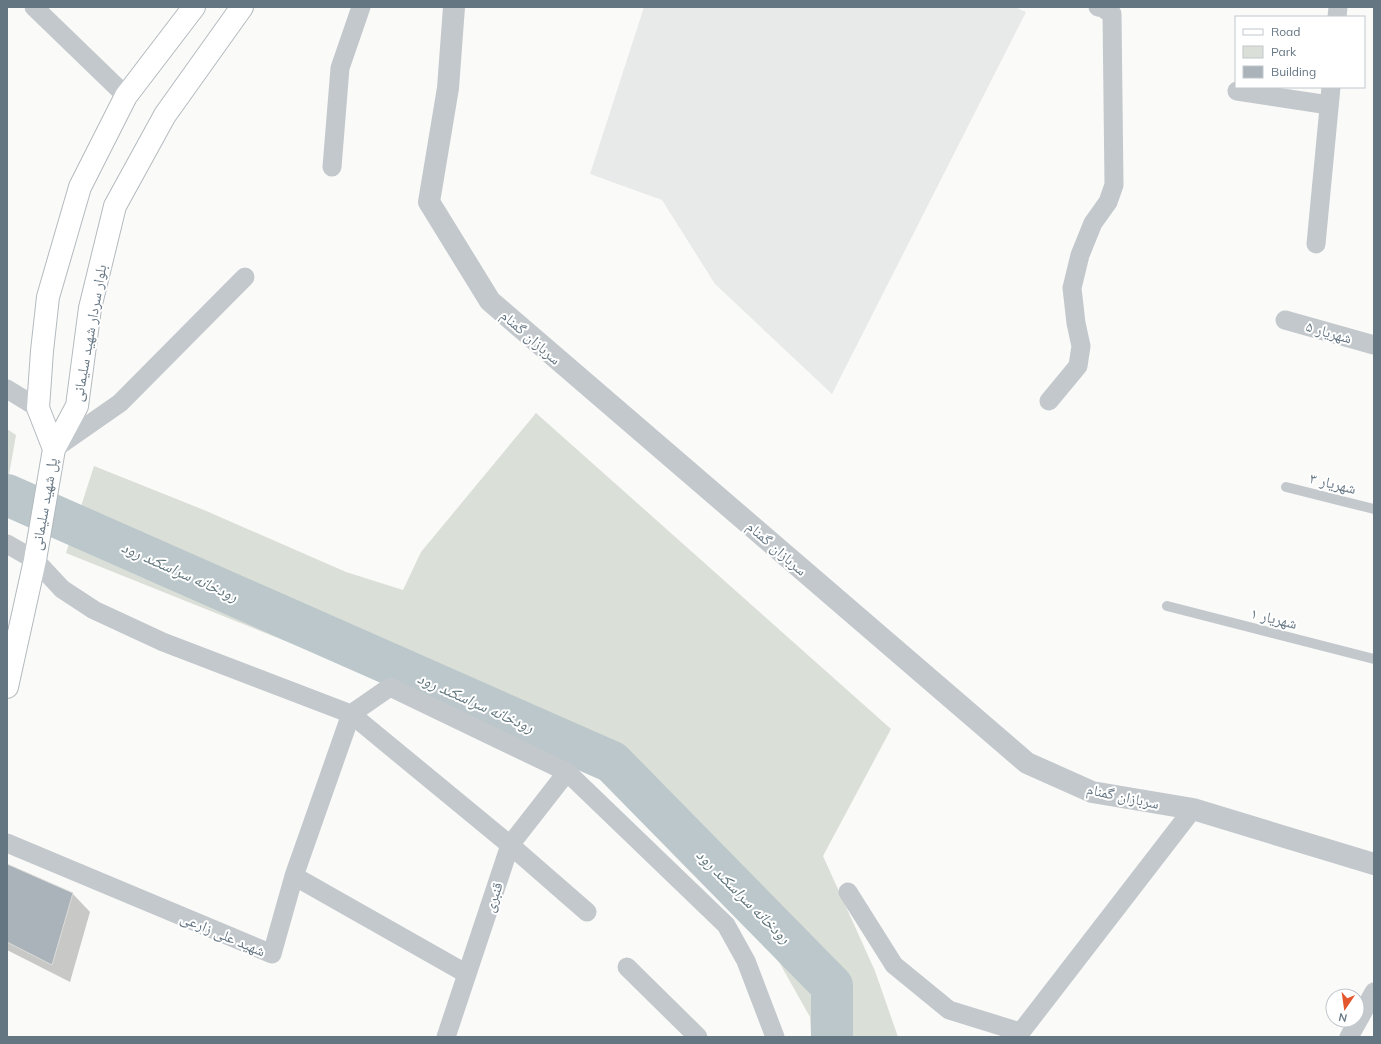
<svg xmlns="http://www.w3.org/2000/svg" width="1381" height="1044" viewBox="0 0 1381 1044" font-family="Mulish,'Noto Naskh Arabic',sans-serif">
  <style>
    .built { fill: #e8e9e9 }
    .green { fill: #dadfd7 }
    .shadow { fill: #0003 }
    .lines { fill: none; stroke-linecap: round; stroke-linejoin: round }
    .river { stroke: #bbc7cb; stroke-width: 42 }
    .building { fill: #aab3b9; stroke: #dcdcda }
    .secondary-casing { stroke: #b3babf; stroke-width: 24 }
    .service { stroke: #c3c8cc; stroke-width: 10 }
    .minor { stroke: #c3c8cc; stroke-width: 19 }
    .tertiary { stroke: #c3c8cc; stroke-width: 22 }
    .secondary { stroke: #fff; stroke-width: 22 }
    .labels { text-anchor: middle; dominant-baseline: central; stroke-width: 4; stroke-linejoin: round; paint-order: stroke }
    .street-label { font-size: 15px; fill: #657683; stroke: #fff }
    .water-label { font-size: 16px; font-style: italic; fill: #60757c; stroke: #fff }
  </style>
  <rect width="100%" height="100%" fill="#fafaf8"/>
  <path class="built" d="M644 7H1015L1026 12 832 394 715 284 662 200 590 174Z"/>
  <path class="green" d="M536 413 891 729 823 856 875 971 898 1037H811L810 1017 765 937 602 768 66 553 94 466 204 510 346 572 403 590 421 552Z
    M7 429 16 435 7 486Z"/>
  <path class="shadow" d="M7 865 73 894 90 912 70 982 7 950Z"/>
  <g class="lines">
    <path class="river" d="M7 495 612 762 832 986V1037"/>
  </g>
  <path class="building" d="M7 864 73 893 52 965 7 942Z"/>
  <g class="lines">
    <defs>
      <path id="secondary" d="M54 449 38 408 42 351 48 297 80 187 126 96 194 7
        M7 687 35 560 54 449 77 406 90 308 115 206 165 115 242 7"/>
    </defs>
    <use href="#secondary" class="secondary-casing"/>
    <path class="service" d="M1286 487 1374 509
      M1167 606 1374 659"/>
    <path class="minor" d="M34 7 126 96
      M1337 17 1338 7
      M1237 91 1329 105
      M332 167 340 68 361 7
      M1316 244 1331 87
      M1285 320 1374 345
      M7 389 38 408
      M1049 401 1078 366 1081 346 1076 323 1072 288 1080 255 1093 223 1108 202 1114 185 1112 14 1103 8 1098 7
      M54 449 120 403 245 277
      M7 544 35 560 62 589 94 610 163 642 351 714 510 845 587 912
      M7 843 272 954 294 876 351 714 390 687 567 772 726 925 746 961 775 1037
      M294 876 467 974
      M848 892 894 965 949 1010 1020 1032
      M627 967 698 1037
      M446 1037 510 845 567 772
      M1017 1037 1193 809
      M1349 1037 1374 992"/>
    <path class="tertiary" d="M454 7 448 88 429 202 490 301 1027 763 1092 792 1193 809 1374 864"/>
    <use href="#secondary" class="secondary"/>
  </g>
  <g class="labels">
    <g class="street-label">
      <text transform="translate(1329 332) rotate(16)">شهریار ۵</text>
      <text transform="translate(89 333) rotate(-80)">بلوار سردار شهید سلیمانی</text>
      <text transform="translate(531 337) rotate(41)">سربازان گمنام</text>
      <text transform="translate(1333 483) rotate(14)">شهریار ۳</text>
      <text transform="translate(44 504) rotate(-80)">پل شهید سلیمانی</text>
      <text transform="translate(777 548) rotate(41)">سربازان گمنام</text>
      <text transform="translate(1274 618) rotate(14)">شهریار ۱</text>
      <text transform="translate(1123 796) rotate(12)">سربازان گمنام</text>
      <text transform="translate(493 897) rotate(-72)">قنبری</text>
      <text transform="translate(223 934) rotate(23)">شهيد علی زارعی</text>
    </g>
    <g class="water-label">
      <text transform="translate(180 571) rotate(24)">رودخانه سراسکند رود</text>
      <text transform="translate(476 702) rotate(24)">رودخانه سراسکند رود</text>
      <text transform="translate(744 896) rotate(45)">رودخانه سراسکند رود</text>
    </g>
  </g>
  <rect width="1381" height="1044" fill="none" stroke="#657683" stroke-width="16"/>
  <rect x="1235" y="16" width="130" height="72" fill="#ffffff" stroke="#c1c8cd"/>
  <rect x="1243" y="29" width="20" height="6" fill="#ffffff" stroke="#c1c8cd"/>
  <text x="1271" y="36" font-size="12" fill="#657683">Road</text>
  <rect x="1243" y="46" width="20" height="12" fill="#dadfd7" stroke="#c1c8cd"/>
  <text x="1271" y="56" font-size="12" fill="#657683">Park</text>
  <rect x="1243" y="66" width="20" height="12" fill="#aab3b9" stroke="#c1c8cd"/>
  <text x="1271" y="76" font-size="12" fill="#657683">Building</text>
  <g transform="translate(1345 1008) rotate(193)"><circle r="19" fill="#ffffff" stroke="#c1c8cd"/>
  <path d="M0-3L7 15L0 10L-7 15Z" fill="#e4572e"/>
  <text y="-6" font-size="11" font-weight="bold" text-anchor="middle" fill="#657683">N</text>
  </g>
</svg>
